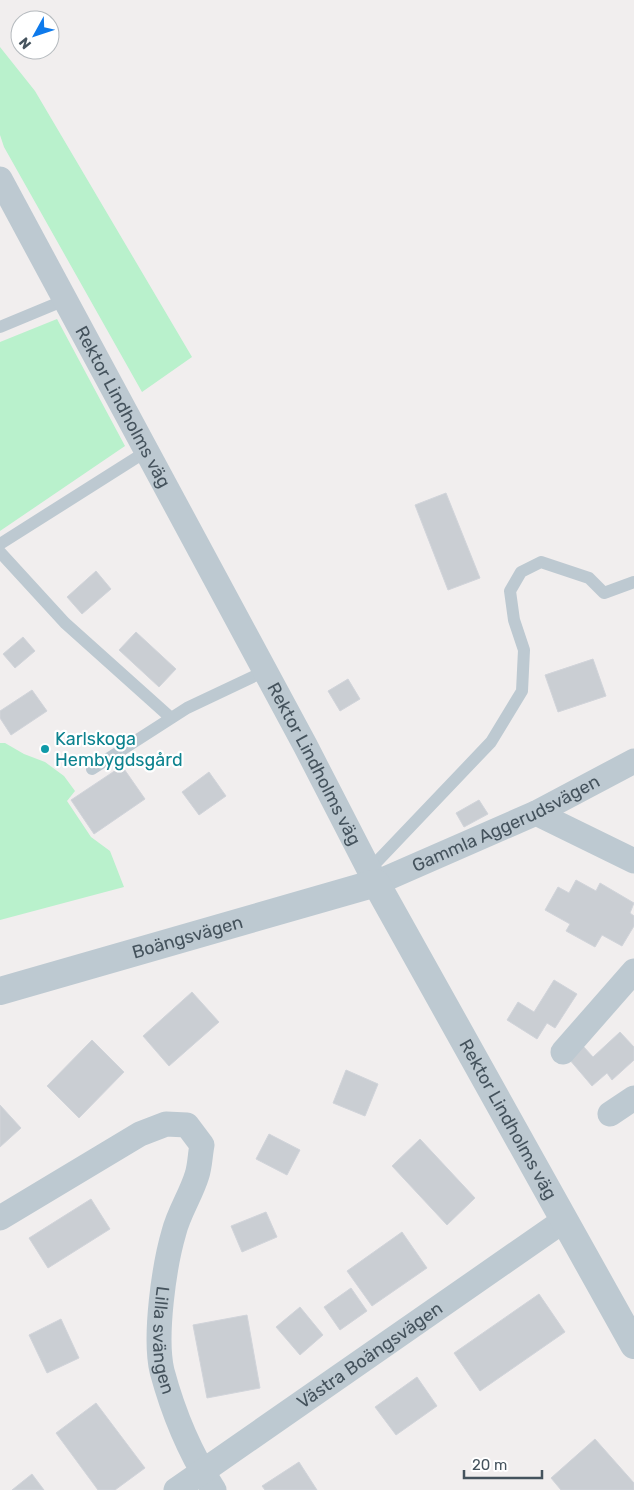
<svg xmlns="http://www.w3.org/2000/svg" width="634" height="1490" viewBox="0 0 634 1490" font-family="Rubik,sans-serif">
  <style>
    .green { fill: #b9f1cc }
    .building { fill: #caced3; stroke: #d1d4da }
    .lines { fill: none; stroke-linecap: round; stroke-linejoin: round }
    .service { stroke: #bdc9d1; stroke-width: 12 }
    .minor { stroke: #bdc9d1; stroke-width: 25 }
    .tertiary { stroke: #bdc9d1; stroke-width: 28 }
    .culture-dot { fill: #0f9aa8; stroke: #fff; stroke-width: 2 }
    .labels { text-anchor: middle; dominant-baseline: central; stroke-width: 4.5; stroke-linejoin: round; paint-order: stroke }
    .street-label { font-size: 18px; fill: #45535d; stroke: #fff }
    .culture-label { font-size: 18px; fill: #0d838f; stroke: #fff; text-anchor: start }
  </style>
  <rect width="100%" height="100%" fill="#f1eeee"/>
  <path class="green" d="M0 47 35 91 192 357 142 392 4 147 0 135Z
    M57 319 125 446 0 531V342Z
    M0 743H5L24 754 45 762 64 776 75 791 67 801 91 837 110 851 124 887 0 920Z"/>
  <path class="building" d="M446 493 480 578 448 590 415 505Z
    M96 571 111 589 82 614 67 597Z
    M136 632 176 669 159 687 119 650Z
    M23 637 35 651 15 668 3 654Z
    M593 659 606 696 558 712 545 675Z
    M348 679 360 699 340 711 328 691Z
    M32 690 47 711 11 735 0 718V711Z
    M122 766 145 799 94 834 71 800Z
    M209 772 226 796 199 815 182 792Z
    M479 800 488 814 464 827 456 813Z
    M576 880 596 891 600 883 634 903 630 913 634 916V926L622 946 602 935 595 947 566 931 570 924 545 910 558 887 569 893Z
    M554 980 577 994 555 1028 547 1023 537 1039 507 1020 518 1002 534 1012Z
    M192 992 219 1022 169 1066 143 1036Z
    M620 1032 634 1047V1060L612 1080 607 1073 592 1086 569 1059 583 1046 593 1057Z
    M92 1040 124 1072 79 1118 47 1086Z
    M346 1070 378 1084 365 1116 333 1103Z
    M0 1105 21 1128 0 1147Z
    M269 1134 300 1150 287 1175 256 1159Z
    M420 1139 475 1198 447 1225 392 1166Z
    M91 1199 110 1229 48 1268 29 1238Z
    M266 1212 277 1237 242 1252 231 1226Z
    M402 1232 427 1268 372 1306 347 1271Z
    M351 1288 367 1311 340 1330 324 1307Z
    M539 1294 565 1332 480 1391 454 1353Z
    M300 1307 323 1335 300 1355 276 1327Z
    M247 1315 260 1388 207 1398 193 1325Z
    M61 1319 79 1358 47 1373 29 1335Z
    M417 1377 437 1406 396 1435 375 1407Z
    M96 1403 145 1468 115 1490H98L56 1433Z
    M595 1439 634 1483V1490H561L551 1478Z
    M299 1462 317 1490H265L262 1486Z
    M32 1474 44 1490H12Z"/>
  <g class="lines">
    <path class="service" d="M0 327 65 300
      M0 544 147 451
      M0 552 65 623 171 718
      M92 769 187 708 265 671
      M369 870 491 742 522 691 524 650 514 620 510 591 521 572 541 562 589 578 604 593 634 582"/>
    <g class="minor">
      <path id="s1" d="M0 179 305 745 376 883 536 813 634 761"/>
      <path d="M536 813 634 861"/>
      <path d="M563 1052 634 971"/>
      <path d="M610 1114 634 1098"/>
      <path id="s2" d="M0 1218 140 1134 166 1124 187 1125 202 1145C200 1155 200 1166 197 1175 191 1195 179 1212 174 1232 164 1266 154 1337 162 1371 173 1412 191 1455 214 1490"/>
      <path id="s3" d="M176 1490 563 1221"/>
    </g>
    <path class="tertiary" id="s4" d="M0 991 376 883 634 1345"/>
  </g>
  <circle class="culture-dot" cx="45" cy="749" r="5"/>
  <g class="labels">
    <g class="street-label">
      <text stroke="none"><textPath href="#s1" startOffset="259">Rektor Lindholms väg</textPath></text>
      <text stroke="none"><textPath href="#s1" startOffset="664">Rektor Lindholms väg</textPath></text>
      <text stroke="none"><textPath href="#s1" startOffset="941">Gammla Aggerudsvägen</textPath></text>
      <text stroke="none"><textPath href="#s4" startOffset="195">Boängsvägen</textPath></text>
      <text stroke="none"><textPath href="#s4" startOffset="662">Rektor Lindholms väg</textPath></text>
      <text stroke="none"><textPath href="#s2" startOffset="439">Lilla svängen</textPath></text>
      <text stroke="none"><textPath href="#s3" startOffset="236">Västra Boängsvägen</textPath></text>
    </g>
    <g class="culture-label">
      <text x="55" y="739">Karlskoga<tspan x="55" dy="21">Hembygdsgård</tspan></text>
    </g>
  </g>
  <g transform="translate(35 35) rotate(230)"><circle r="24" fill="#ffffff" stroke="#b5babe"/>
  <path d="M0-4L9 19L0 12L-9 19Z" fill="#0e7aeb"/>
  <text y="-8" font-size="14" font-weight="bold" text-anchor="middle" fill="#45535d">N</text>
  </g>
  <path d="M464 1470v8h78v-8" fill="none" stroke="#45535d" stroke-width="2.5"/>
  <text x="472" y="1470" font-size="15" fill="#45535d" stroke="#ffffff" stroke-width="4" paint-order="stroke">20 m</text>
</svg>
